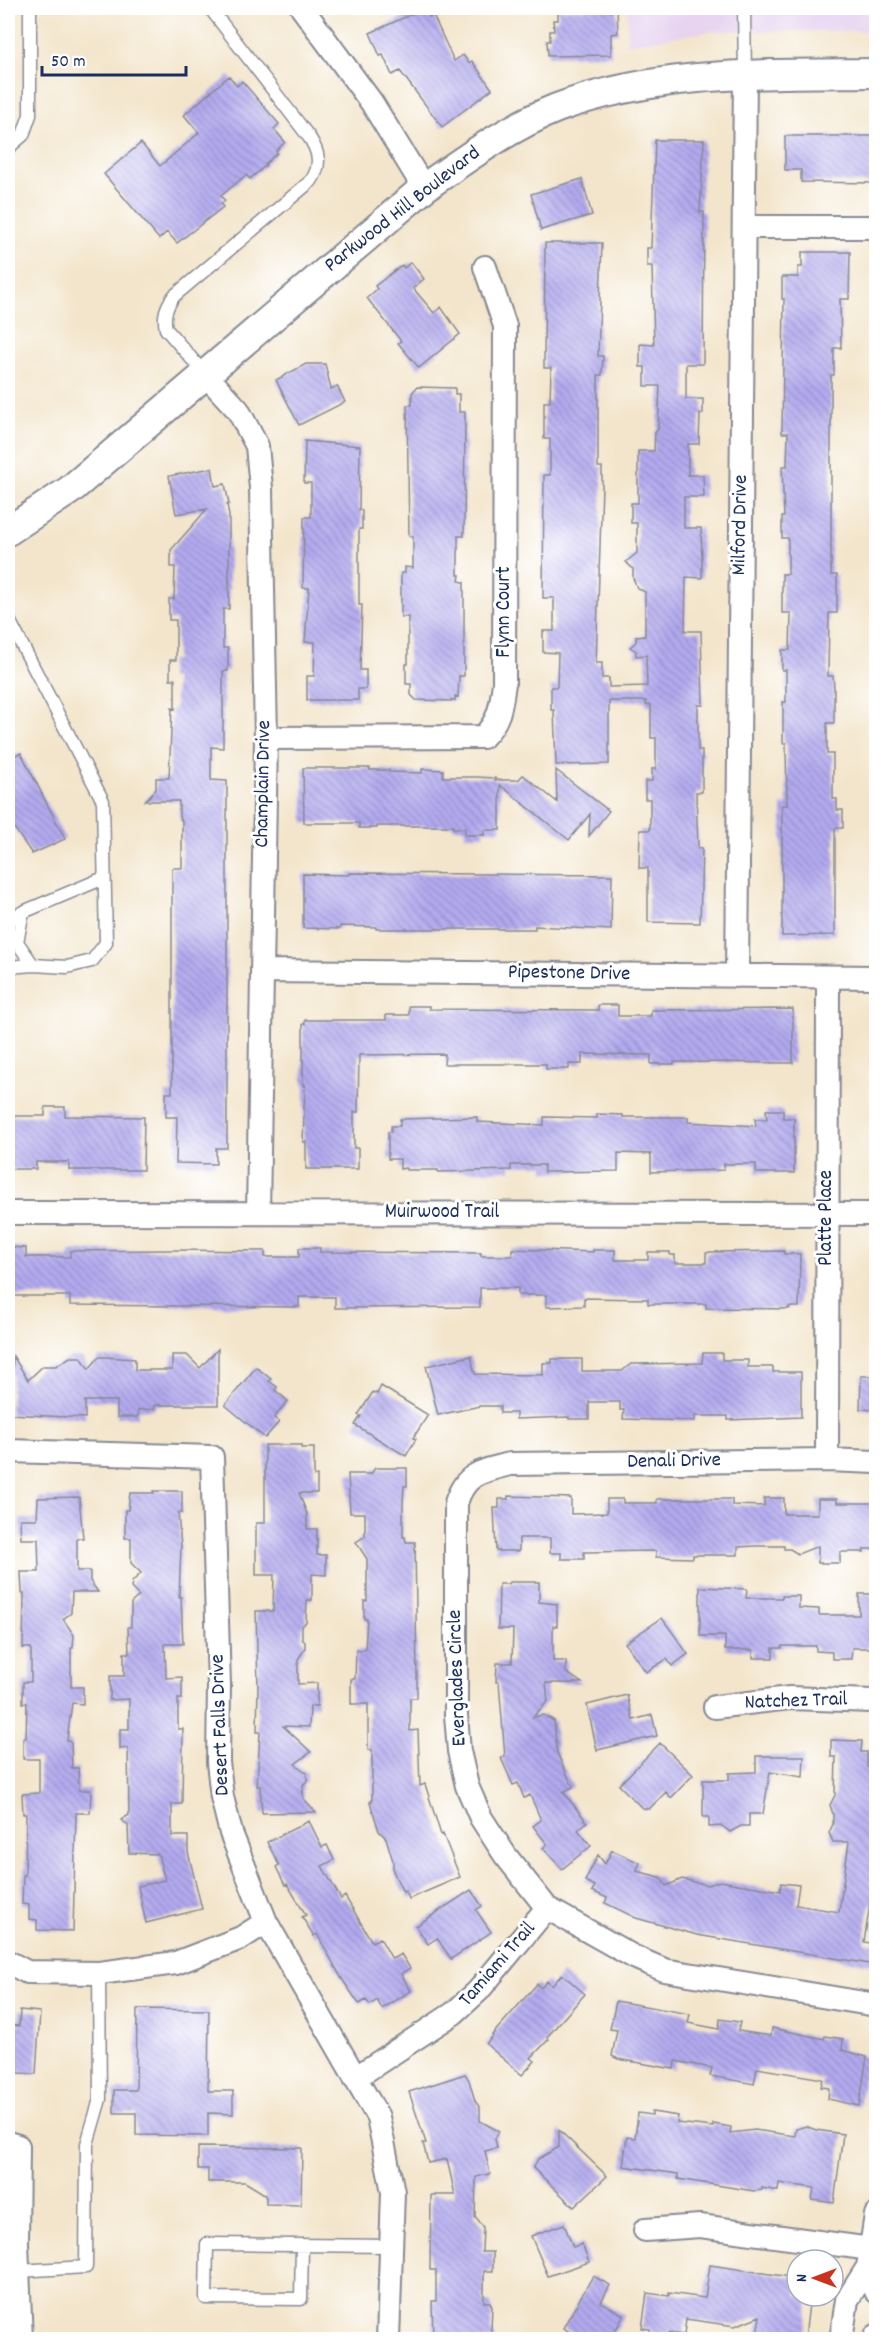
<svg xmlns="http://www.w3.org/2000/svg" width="884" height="2347" viewBox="0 0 884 2347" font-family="Dekko,sans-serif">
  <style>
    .built { fill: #e6d2f0 }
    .building { fill: url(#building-back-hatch) }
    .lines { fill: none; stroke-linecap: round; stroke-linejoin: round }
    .service-casing { stroke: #878a94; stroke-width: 15 }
    .minor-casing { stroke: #878a94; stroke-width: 26 }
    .tertiary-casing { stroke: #878a94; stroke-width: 32 }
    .service { stroke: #fff; stroke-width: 12 }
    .minor { stroke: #fff; stroke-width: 22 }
    .tertiary { stroke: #fff; stroke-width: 28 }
    .labels { text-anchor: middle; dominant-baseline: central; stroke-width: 6; stroke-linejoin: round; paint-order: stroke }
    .street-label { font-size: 21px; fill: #1b2f5e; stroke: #fff }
  </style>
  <defs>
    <pattern id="building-back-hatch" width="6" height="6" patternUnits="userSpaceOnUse" patternTransform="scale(1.5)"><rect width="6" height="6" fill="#b3aaef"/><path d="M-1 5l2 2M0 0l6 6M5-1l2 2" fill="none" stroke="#918bc5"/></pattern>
  </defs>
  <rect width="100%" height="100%" fill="#fff"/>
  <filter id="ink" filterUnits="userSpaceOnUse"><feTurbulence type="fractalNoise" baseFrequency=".0167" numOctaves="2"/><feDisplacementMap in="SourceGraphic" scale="12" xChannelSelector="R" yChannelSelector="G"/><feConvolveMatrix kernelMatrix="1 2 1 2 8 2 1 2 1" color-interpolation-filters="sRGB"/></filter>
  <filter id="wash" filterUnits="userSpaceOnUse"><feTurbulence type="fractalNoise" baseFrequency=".008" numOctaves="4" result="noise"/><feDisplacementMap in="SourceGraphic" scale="24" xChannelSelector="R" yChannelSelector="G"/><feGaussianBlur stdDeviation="1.35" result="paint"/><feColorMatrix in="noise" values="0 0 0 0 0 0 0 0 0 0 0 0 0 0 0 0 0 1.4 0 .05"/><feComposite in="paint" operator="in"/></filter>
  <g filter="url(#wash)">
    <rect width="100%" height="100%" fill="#f3e5cb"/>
    <path class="built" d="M628 8H876V31H713L627 44Z"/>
    <g id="blocks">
      <path class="building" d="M425 8 429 17 433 15 454 61 463 55 469 63 472 61 492 89 442 127 400 71 392 75 383 55 380 56 370 33Z
        M617 8 618 33 611 34V55L548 56 547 41H550V31H554L553 20H558V9Z
        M229 76 237 86 242 81 279 124 274 129 285 142 276 151 277 153 265 164 266 165 250 179 246 175 221 196 225 201 221 204 223 207 177 243 167 232 159 239 104 174 141 143 160 166 199 133 184 115Z
        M785 136H876V183L801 182V170H785Z
        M655 140H704L700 212H704L703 364H686V399H703V414H700L699 444H688V475H703L704 497H684V528H701L702 558V578L686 577 685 631H701L703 705H698V750H702V792H696L698 848H702L700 923 648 922V868H639L640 830H650V799H645V781H652V769H656V738H651V705H646V701H609V764L556 765 554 710H551V687H557L558 653 543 652V631H554V598H543L544 475H550V439H544V402H550L551 368H544L545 243H602L598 356H603L602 375H598V467H602V486L596 663H602V678H609V687L647 686 646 655 636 656V651L630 647 636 642V637L645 636V592L637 588 633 578V569L626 562 637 553V523H631V503H638V451H654L655 433 658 429 660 386H645V367H640V344L654 345 652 266H647V248H651Z
        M582 179 592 215 541 230 531 194Z
        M802 252H850L849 299H840L841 348H834V375H831V575H837V613H829L828 676H833L834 687V723H827V754H833V799H837V810H843V828H835V935L782 936V805H787L786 747V743H783V702H786V670H782V650H790L791 613H782V574H788V538H782V517H784L782 466H787L788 433H782L784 299H782V277H798V267H802Z
        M411 262 424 279 413 288 434 313 441 307 460 334 419 368 398 343 401 341 367 298 377 289 375 286 402 265 404 268Z
        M306 364H325L331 389 337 386 345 402 299 425 276 380Z
        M417 387 455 388V394H459V412H465L464 536H458V575H460L459 581 464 582V676H459L458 697 455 696V701L416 700 411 695V684H406V664H408V617H401V573H405V567L413 568V536H409L407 405H412V393Z
        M305 441 360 446 359 510H362V529H359V605H362L360 670H366V689H358V700H307V676H314L315 642H305L309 588H303L304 517H311V483H304Z
        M212 468 215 486 225 484 229 504H227L229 516V609H223V648H228V671H223V748L211 747V780L227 781V1148H216V1164L176 1163 177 1117H166V1093H172V868H182V821L179 817V801H145L156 789V778H169L172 708 175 709V679H170V660H176V620H169V599H174L175 567H171V550L207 509 176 514 169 476Z
        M21 753 65 839 32 854 8 819V758Z
        M303 768H370V770H389V772L422 773V769L443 770V777H476L495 778V780H518L523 775 557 802 556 770 609 811 589 836 590 814 569 840 500 785V830H484V835H465V828H453V826H377V828H359V823H304Z
        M349 873 612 875 611 930 535 926V929H376V927L340 926V929L303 928V874L349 875Z
        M598 1005H618V1016H651V1010L793 1009V1063L688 1062H674V1064H651V1055L582 1054V1064H569V1069H546V1064H444L445 1054 359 1055 358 1112H354V1148H358V1169H306V1142H303L305 1085H303V1024H305V1020H386V1015H409V1006H429V1009L598 1010Z
        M45 1107H65V1116L144 1117 143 1170H69V1162H36V1169H8V1116H45Z
        M766 1110H783V1118H794V1173H756V1164H724V1170L651 1172V1154L618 1153V1171L544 1172V1165H511V1170L438 1172V1170H406V1168L400 1169V1159H388V1132H391V1126H400V1119L477 1117V1122L544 1125V1117L597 1118V1114L623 1115V1117H688V1122L756 1126 755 1119H767Z
        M8 1247 26 1248V1257H70V1251L169 1250 265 1251V1257H299V1248H320V1252L481 1253V1256H512V1249L593 1252V1250H615V1260H648V1252H670V1255H675V1263H706V1253L710 1252 784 1251V1254H800L799 1307H789V1309L706 1308V1304H648V1299L584 1298V1306L546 1307V1295H518V1288H480V1307L335 1308V1297H299V1307L70 1305V1296H8Z
        M218 1349V1405H155V1409L138 1410V1417H117V1401H85V1418L10 1414 13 1356 28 1380 43 1366H56L70 1357H81L89 1369 99 1357H105L135 1359V1370H172V1355H187L200 1368Z
        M703 1353H722V1360H748V1367H773V1372H801V1417L728 1420V1416H695V1421L623 1419 624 1410H620V1402H589V1419H569V1417L516 1419V1413H500V1406H480L438 1415 426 1366 471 1356 475 1374 543 1375V1363H552V1359H582V1371H622L631 1364 702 1363Z
        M256 1367 271 1379 269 1381 277 1387 275 1390 288 1401 274 1418 279 1422 265 1438 225 1405Z
        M861 1376H876V1410L860 1409Z
        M381 1386 428 1415 413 1438 416 1439 406 1456 355 1425 361 1416 358 1415 373 1392 377 1394Z
        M265 1445H301V1448H314V1476H317V1493H299L307 1514V1529H317V1555H326V1575L312 1574V1600H307L306 1622 302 1626V1639L305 1642V1649L298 1659V1684L317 1683V1706H310L309 1727 283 1726 311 1752 295 1764 307 1773V1781L303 1785V1798L316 1812 262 1813 260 1786H257L260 1732H257L258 1687 256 1611H273L274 1575H256V1523H265Z
        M375 1468H407V1486H404L403 1503V1537H405L406 1542H415L417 1678V1698H410V1731L418 1730 420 1786 425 1784 441 1835 443 1834 460 1877 409 1899 406 1891 403 1892 393 1871V1861L386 1838 379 1831 370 1802 372 1801V1750H368V1704H351V1679H355L356 1650H365L367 1619H364V1601H367V1559L356 1542 365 1536V1513H350L348 1474H371Z
        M153 1491H182V1513H178L181 1546 179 1597H181L183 1644H165L166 1678 182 1677V1699H178V1729H183L182 1804H172V1836H188V1852L202 1909 146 1923 138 1886 165 1880 158 1854 129 1853 128 1825 121 1820 129 1815 128 1748 120 1749V1729H129V1699L110 1700V1676H124V1653H129L128 1627H131V1603L139 1596 131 1588 132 1582 141 1573 131 1563V1538H125V1510H128L130 1493H154Z
        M508 1496 571 1498V1514L607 1513V1499H623V1503H657V1499H732V1505L764 1506V1498H784V1514H818V1499H837V1503H876V1549H864V1552H840V1563H818V1546L798 1554 790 1549H784V1546H756L738 1547V1555H693V1558L656 1557V1551L584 1552V1559H561V1553H550V1538H519V1551H496L494 1508H499V1499H508Z
        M79 1497 83 1538H77V1571H90V1581L98 1592H72L71 1613 63 1619 74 1635 73 1648H71V1687H83V1704L72 1703 67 1740 71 1743 72 1768H78L79 1790H91L90 1813H76L73 1931 37 1930V1920L29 1919V1905L22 1904 23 1875H25L26 1814H23L22 1794 39 1793V1759H23V1738H26L27 1703H23V1682H31V1648H23L24 1593H22L21 1572H39L38 1539H21L20 1519H37L38 1498Z
        M509 1582H539V1602L557 1604V1626H553V1661H566V1672L582 1683H546L548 1701 533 1717 544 1715 554 1721 557 1753 573 1787 563 1792 587 1822 578 1830 591 1846 562 1869 543 1848 547 1844 533 1826 541 1820 530 1795 524 1798 518 1783 513 1785 501 1758 505 1757 499 1682H496L497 1663H512L513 1629H498L499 1584H508Z
        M700 1587 747 1589 746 1598H782V1596H799V1608L819 1609V1615H859V1594H876V1648H852L851 1659H832V1652L816 1651V1646H782V1648H773V1658H753V1650H725V1636H700Z
        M662 1618 688 1654 672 1666 667 1659 646 1672 625 1643Z
        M627 1695 633 1720 652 1715 657 1736 597 1750 587 1705Z
        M831 1740 862 1741 861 1752H867V1767L876 1768V1905L870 1904 864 1942 876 1944V1965L697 1935 636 1918 605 1903 607 1898 592 1891 595 1886 585 1881 598 1855 605 1864 612 1850 640 1863 636 1871 660 1877 666 1886 682 1879 708 1885 720 1881 780 1891 781 1883 799 1885 796 1905 839 1912 849 1842H833L829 1833 833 1824V1814L830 1805 835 1795 836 1757H831Z
        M660 1743 693 1775 671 1798 666 1792 649 1809 642 1808 619 1785Z
        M756 1756H804L803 1777 770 1772 763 1814H749V1826H741L730 1832 722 1826 709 1827V1817H703V1780H729V1773L756 1772Z
        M309 1821 322 1847 327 1845 334 1860 322 1866 341 1899 345 1896 372 1942 380 1938 392 1959 401 1954 410 1968 401 1974 411 1991 382 2009 377 2000 370 2005 366 2000 359 2004 342 1979 317 1934 314 1936 302 1917 306 1915 287 1884 285 1885 276 1867 279 1865 267 1842Z
        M471 1890 482 1906 476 1910 491 1932 451 1959 437 1938 428 1944 416 1926Z
        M562 1974 585 1994 547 2037 549 2039 531 2058 535 2061 522 2075 486 2044 493 2036 492 2035 537 1984 541 1988 547 1981 552 1986Z
        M616 2001 690 2014 688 2023 719 2029 720 2019 740 2022 738 2031 771 2036 772 2028 824 2039 825 2036 843 2039 842 2050 867 2057 859 2106 828 2099 829 2088 821 2087 823 2079 757 2068 754 2084 710 2076 712 2068 675 2061 674 2069 618 2059 612 2056 617 2030 610 2029Z
        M137 2009 209 2010 208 2091H233V2114L208 2113V2136L136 2135V2113H114V2090H136Z
        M20 2010 40 2012 36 2074 18 2073V2068H8V2025L19 2026Z
        M465 2074 469 2080 475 2101 480 2108V2121L499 2131 495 2139 497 2148 485 2151 490 2174 476 2177 475 2217 483 2227 482 2252H493V2271H484V2302H490L492 2307 491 2330 495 2340H433L432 2301H436V2270H430L431 2195H455L447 2159 428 2163 423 2143H426L409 2092Z
        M652 2112 678 2116 677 2123 713 2127V2124L731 2127 730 2133 755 2130 795 2136 796 2129 806 2126 816 2130 843 2134 834 2203 812 2200 814 2188 779 2183 778 2191 762 2188V2190L754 2191 678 2179V2174L623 2166 627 2137 635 2138 638 2113 652 2115Z
        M559 2130 607 2176 574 2207 533 2168 538 2159 559 2147Z
        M198 2147 302 2148 301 2205 266 2204V2195L245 2182H208V2169H198Z
        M564 2224 573 2247 582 2244 589 2262 548 2276 531 2236Z
        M710 2265 797 2278V2296H810L805 2337 787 2334 786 2339 757 2335 760 2316 735 2326 686 2319 684 2335 669 2333V2336L650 2333V2329L642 2328 647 2293 669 2296V2293L705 2298Z
        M593 2276 610 2285 601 2302 624 2315 610 2340H583L563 2328Z"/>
    </g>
  </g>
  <g filter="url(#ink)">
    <use href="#blocks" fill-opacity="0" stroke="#878a94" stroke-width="1.5"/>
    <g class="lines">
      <defs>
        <path id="service" d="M744 8 745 74
          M8 148 23 135 30 115V8
          M204 373 166 329C163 316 166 307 174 296L311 181C322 165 319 152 309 137L210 8
          M8 618 103 801 106 943 92 961 67 967 33 965 17 942 23 912 104 878
          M8 920 23 912
          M8 967 33 965
          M302 2245 301 2299 206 2298 207 2244 391 2246
          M18 2271 86 2267 87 2144 100 2099 99 1973"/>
        <path id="minor" d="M302 8 372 103 424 188
          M744 227H876
          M204 373 238 410 257 446 261 488 266 738 258 1213
          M266 738 483 737C500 720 501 706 504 683L505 326 485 267
          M262 971 876 977
          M737 976 745 74
          M8 1213 876 1214
          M8 1451 212 1457 219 1685 218 1762 222 1797 231 1833 266 1922 378 2117 393 2192 388 2340
          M827 1460 828 977
          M876 1462 827 1460 510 1464C482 1471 465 1473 456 1503V1715L459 1751 467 1786 481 1818 505 1855 547 1908 634 1957 664 1970 876 2005
          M715 1707 790 1698 872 1701 876 1703
          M8 1962 27 1972 99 1973 176 1963 241 1938 266 1922
          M355 2078 454 2013 478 1991 547 1908
          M8 2143 18 2146 17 2243 21 2340
          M645 2230 700 2226 871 2249
          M868 2267 876 2291
          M841 2340 847 2300 868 2267 876 2215
          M876 2340V2336"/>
        <path id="tertiary" d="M8 531 70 490 424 188C465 159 511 126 557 108 659 70 769 74 876 73"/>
      </defs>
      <use href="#service" class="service-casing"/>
      <use href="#minor" class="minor-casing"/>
      <use href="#tertiary" class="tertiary-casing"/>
      <use href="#service" class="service"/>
      <use href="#minor" class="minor"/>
      <use href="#tertiary" class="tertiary"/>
    </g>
  </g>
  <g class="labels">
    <g class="street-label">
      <text transform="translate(403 210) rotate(-38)">Parkwood Hill Boulevard</text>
      <text transform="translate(741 525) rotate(-89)">Milford Drive</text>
      <text transform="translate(505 612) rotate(-90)">Flynn Court</text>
      <text transform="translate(264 784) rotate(-89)">Champlain Drive</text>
      <text transform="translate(569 974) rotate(1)">Pipestone Drive</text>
      <text x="442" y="1213">Muirwood Trail</text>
      <text transform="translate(827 1218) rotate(-90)">Platte Place</text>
      <text transform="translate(674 1462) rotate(-1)">Denali Drive</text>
      <text transform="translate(458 1678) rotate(-92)">Everglades Circle</text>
      <text transform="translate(796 1702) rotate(-2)">Natchez Trail</text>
      <text transform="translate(221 1725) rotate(-92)">Desert Falls Drive</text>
      <text transform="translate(498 1965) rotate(-49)">Tamiami Trail</text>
    </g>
  </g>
  <rect width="884" height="2347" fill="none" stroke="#fff" stroke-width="30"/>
  <g transform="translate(815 2278) rotate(270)"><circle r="28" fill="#ffffff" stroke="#a4acbf" stroke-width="1.5"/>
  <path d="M0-4.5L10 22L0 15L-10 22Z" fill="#c8321e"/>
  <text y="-9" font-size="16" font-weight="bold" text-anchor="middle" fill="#1b2f5e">N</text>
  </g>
  <path d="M42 66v9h144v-9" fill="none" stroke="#1b2f5e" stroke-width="3"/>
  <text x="51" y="66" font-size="18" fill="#1b2f5e" stroke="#ffffff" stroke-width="4.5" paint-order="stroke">50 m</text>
</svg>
